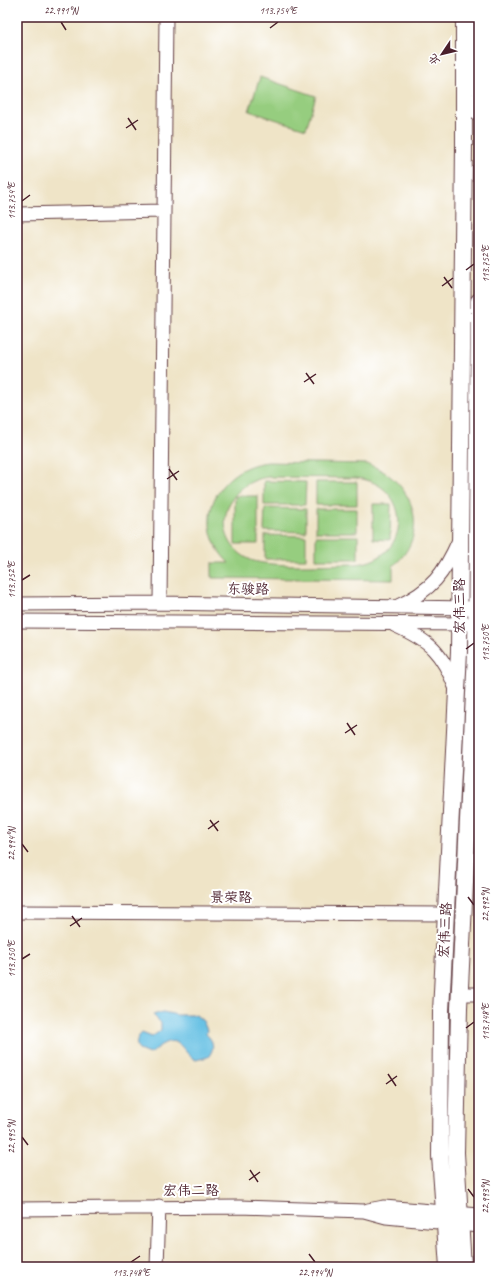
<svg xmlns="http://www.w3.org/2000/svg" width="496" height="1284" viewBox="0 0 496 1284" font-family="Caveat,'LXGW WenKai TC',sans-serif">
  <style>
    .pitch { fill: #96cd7f; stroke: #707655; fill-rule: evenodd }
    .water { fill: #67c1e4; stroke: #587088 }
    .lines { fill: none; stroke-linecap: round; stroke-linejoin: round }
    .minor-casing { stroke: #633d42; stroke-width: 15 }
    .major-casing { stroke: #633d42; stroke-width: 18 }
    .minor { stroke: #fff; stroke-width: 13 }
    .major { stroke: #fff; stroke-width: 16 }
    .ticks { fill: none; stroke: #4a1f2b; stroke-width: 1.5 }
    .labels { text-anchor: middle; dominant-baseline: central; stroke-width: 4; stroke-linejoin: round; paint-order: stroke }
    .street-label { font-size: 14px; fill: #4a1f2b; stroke: #fff }
    .neatline { fill: none; stroke: #4a1f2b; stroke-width: 1.5 }
    .ticks-label { font-size: 10px; text-anchor: middle; fill: #4a1f2b }
  </style>
  <rect width="100%" height="100%" fill="#fff"/>
  <filter id="ink" filterUnits="userSpaceOnUse"><feTurbulence type="fractalNoise" baseFrequency=".025" numOctaves="2"/><feDisplacementMap in="SourceGraphic" scale="8" xChannelSelector="R" yChannelSelector="G"/><feConvolveMatrix kernelMatrix="1 2 1 2 8 2 1 2 1" color-interpolation-filters="sRGB"/></filter>
  <filter id="wash" filterUnits="userSpaceOnUse"><feTurbulence type="fractalNoise" baseFrequency=".012" numOctaves="4" result="noise"/><feDisplacementMap in="SourceGraphic" scale="16" xChannelSelector="R" yChannelSelector="G"/><feGaussianBlur stdDeviation="0.9" result="paint"/><feColorMatrix in="noise" values="0 0 0 0 0 0 0 0 0 0 0 0 0 0 0 0 0 1.4 0 .05"/><feComposite in="paint" operator="in"/></filter>
  <g filter="url(#wash)">
    <rect width="100%" height="100%" fill="#efe4c7"/>
    <path class="pitch" d="M260 77 316 96 306 129 249 111Z
      M268 462 367 464C413 479 433 533 393 566V580L212 578V563H229C189 525 216 467 268 462ZM269 477 356 478C413 484 413 559 356 564 332 564 270 568 251 560 208 541 222 482 269 477Z
      M264 481 306 482 305 505H264Z
      M316 482H357V505H316Z
      M235 496H258V544H235Z
      M373 504H391L390 540 373 539Z
      M265 508 306 509V532L264 531Z
      M316 509H357V532H316Z
      M265 535 306 536V559H265Z
      M316 536H358V559H316Z"/>
    <path class="water" d="M163 1012 177 1015H196L203 1021 207 1030 206 1034C214 1041 215 1049 208 1057L196 1060C184 1055 181 1036 165 1043 158 1045 156 1052 149 1054L139 1050C135 1044 136 1038 142 1033L152 1037 161 1030V1023L153 1015Z"/>
  </g>
  <g filter="url(#ink)">
    <g class="lines">
      <defs>
        <path id="minor" d="M464 100 479 101
          M464 112H479
          M17 214 163 211
          M160 603 166 17
          M17 604 160 603 469 608
          M398 606C432 590 444 574 459 540
          M17 621 469 624
          M394 625C430 641 442 652 456 689
          M17 912 446 914
          M459 994H479
          M17 1209 239 1207 364 1211 386 1217 479 1226
          M368 1210 384 1207 479 1215
          M157 1267 159 1206"/>
        <path id="major" d="M479 17V90
          M448 1267 440 1156 441 1012 459 651 464 144V17
          M463 1267 456 1153 459 1008 476 652 479 301"/>
      </defs>
      <use href="#minor" class="minor-casing"/>
      <use href="#major" class="major-casing"/>
      <use href="#minor" class="minor"/>
      <use href="#major" class="major"/>
    </g>
  </g>
  <path class="ticks" d="M61 22 66 30M270 28 278 22M128 118 136 130M126 128 138 120M22 201 30 195M466 270 474 264M444 277 452 288M442 286 453 278M306 373 314 384M304 382 316 374M169 469 177 480M167 479 179 471M22 580 30 575M466 649 474 643M347 723 355 735M345 733 357 725M210 820 218 831M208 829 219 821M22 844 28 852M468 897 474 905M72 916 80 927M70 926 82 918M22 959 30 954M466 1028 474 1022M388 1074 396 1086M386 1084 397 1076M22 1137 28 1145M250 1170 258 1182M249 1180 260 1172M468 1189 474 1197M309 1254 315 1262M131 1262 140 1256"/>
  <g class="labels">
    <g class="street-label">
      <text transform="translate(248 589) rotate(1)">东骏路</text>
      <text transform="translate(459 606) rotate(-90)">宏伟三路</text>
      <text x="231" y="897">景荣路</text>
      <text transform="translate(445 930) rotate(-87)">宏伟三路</text>
      <text x="191" y="1190">宏伟二路</text>
    </g>
  </g>
  <rect width="496" height="1284" fill="none" stroke="#fff" stroke-width="44"/>
  <g transform="translate(442 54) rotate(235)" stroke="#ffffff" stroke-width="3" paint-order="stroke">
  <path d="M0-3L7 15L0 10L-7 15Z" fill="#4a1f2b"/>
  <text y="-6" font-size="11" font-weight="bold" text-anchor="middle" fill="#4a1f2b">北</text>
  </g>
  <rect x="22" y="22" width="452" height="1240" class="neatline"/>
  <g class="ticks-label">
    <text x="61" y="14">22.991°N</text>
    <text x="278" y="14">113.754°E</text>
    <text transform="translate(11 201) rotate(-90)" y="4">113.754°E</text>
    <text transform="translate(485 264) rotate(-90)" y="4">113.752°E</text>
    <text transform="translate(11 580) rotate(-90)" y="4">113.752°E</text>
    <text transform="translate(485 643) rotate(-90)" y="4">113.750°E</text>
    <text transform="translate(11 844) rotate(-90)" y="4">22.994°N</text>
    <text transform="translate(485 905) rotate(-90)" y="4">22.992°N</text>
    <text transform="translate(11 959) rotate(-90)" y="4">113.750°E</text>
    <text transform="translate(485 1022) rotate(-90)" y="4">113.748°E</text>
    <text transform="translate(11 1137) rotate(-90)" y="4">22.995°N</text>
    <text transform="translate(485 1197) rotate(-90)" y="4">22.993°N</text>
    <text x="131" y="1276">113.748°E</text>
    <text x="315" y="1276">22.994°N</text>
  </g>
</svg>
